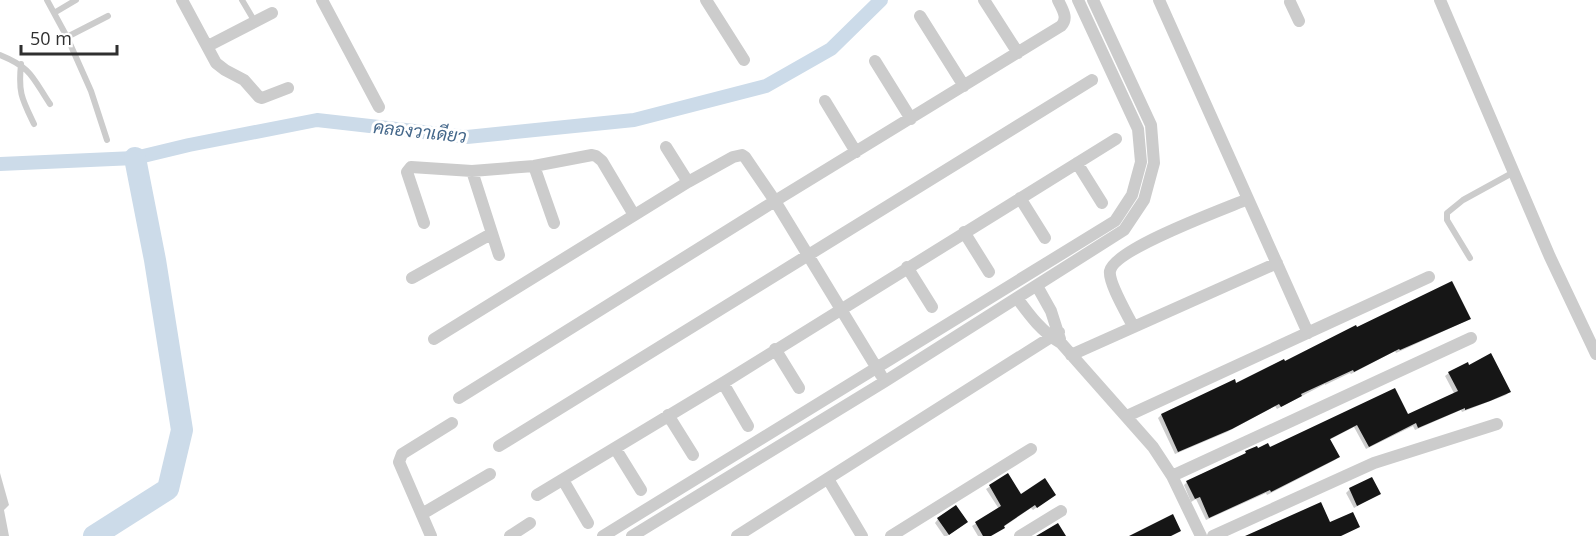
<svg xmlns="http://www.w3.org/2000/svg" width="1596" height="536" viewBox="0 0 1596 536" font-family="'Open Sans',Sarabun,sans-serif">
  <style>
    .shadow { fill: #0003 }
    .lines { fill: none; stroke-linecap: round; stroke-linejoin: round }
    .canal { stroke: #ccdbe9; stroke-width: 14 }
    .river { stroke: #ccdbe9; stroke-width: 22 }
    .building { fill: #161616 }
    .service { stroke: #ccc; stroke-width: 6 }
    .minor { stroke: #ccc; stroke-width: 12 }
    .labels { text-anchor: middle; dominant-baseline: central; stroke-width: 6; stroke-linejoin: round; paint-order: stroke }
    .water-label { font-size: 18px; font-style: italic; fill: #44678a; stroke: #fff }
  </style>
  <rect width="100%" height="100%" fill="#fff"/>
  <path class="shadow" d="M1469 318 1466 321 1396 353 1395 351 1351 374 1350 373 1325 385V384L1277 409 1275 406 1227 432 1175 454 1158 418 1161 415 1236 385 1356 329Z
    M1469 367 1509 392 1506 395 1462 412 1461 410 1415 430 1413 426 1366 449 1354 427 1329 440 1338 457 1335 460 1267 495 1266 493 1206 520 1196 499 1191 502 1184 485 1187 482 1242 456 1246 453 1270 449 1394 390 1407 416 1455 395 1445 376 1449 373Z
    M0 473 9 505 4 510 9 536H0Z
    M1008 475 1021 496 1054 495 1033 510 1031 508 990 536H978L972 526 999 509 986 489Z
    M1350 489 1379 494 1354 508 1346 493Z
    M938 519 963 525 947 536H944L935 523Z"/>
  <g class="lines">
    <path class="canal" d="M0 164 135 158 189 145 317 120 467 137 634 120 766 86 831 49 881 0"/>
    <path class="river" d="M94 536 168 489 182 430 155 260 135 158"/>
  </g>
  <path class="building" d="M1452 281 1471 319 1400 350 1399 349 1354 372 1353 370 1301 394 1302 396 1281 407 1279 404 1232 429 1178 452 1161 414 1235 379 1236 383 1284 359 1285 361 1356 325 1357 327Z
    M1491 353 1511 392 1490 401 1465 410V408L1418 428 1416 423 1369 447 1357 425 1330 439 1340 457 1271 492 1270 490 1209 518 1200 497 1195 499 1186 481 1246 453 1245 451 1257 446 1258 448 1268 443 1270 447 1395 388 1408 414 1458 391 1448 372 1468 362 1469 365Z
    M1008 473 1021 494 1045 478 1056 495 1037 508 1035 505 1004 526 1005 528 991 536H983L975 522 1001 506 989 485Z
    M1372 477 1381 494 1357 506 1349 488Z
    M1321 502 1330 522 1353 512 1360 527 1341 536H1245Z
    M956 505 968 522 949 535 937 518Z
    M1173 514 1181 531 1171 536H1129Z
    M1058 523 1066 536H1036Z"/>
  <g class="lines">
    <path class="service" d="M47 0 67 37 91 91 107 140
      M242 0 255 22
      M54 13 76 0
      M67 37 108 16
      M0 55C32 68 32 77 50 104
      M21 64C18 93 22 99 34 124
      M1470 258 1447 220V213L1463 200 1514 172"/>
    <path class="minor" d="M182 0 216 63 225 70 244 80 259 97 262 98 288 88
      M322 0 379 107
      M706 0 744 60
      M984 0 1018 53
      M1159 0 1308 333
      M1440 0 1550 257 1596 354
      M1290 2 1299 21
      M920 16 964 86
      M208 46 272 13
      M875 61 911 119
      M825 101 856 152
      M666 147 688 182
      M1077 163 1102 203
      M534 166 554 223
      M472 171 499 255
      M1020 198 1045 238
      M424 223 407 172 411 167 472 171 534 166 592 155 596 156 602 161 634 215
      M964 232 989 272
      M907 267 932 307
      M412 278 491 234
      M1037 286 1051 311 1060 339
      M1017 298C1030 316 1042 332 1061 343L1153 447 1172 476 1201 536
      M1133 326C1127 314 1108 282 1110 271 1114 249 1224 209 1248 199
      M434 339 688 182 733 157 742 155 745 157 775 201 881 375
      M775 349 799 388
      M1071 355 1277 263
      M723 383 748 426
      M459 398 775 201 1061 26C1069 18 1062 9 1058 0
      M668 415 693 455
      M1127 416 1429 277
      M499 446 1092 80
      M615 448 641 490
      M1172 476 1471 338
      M828 479 862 536
      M563 480 588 523
      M537 495 723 383 1116 139
      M422 514 490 474
      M431 536 399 462 402 454 452 423
      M510 536 530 523
      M603 536 1115 221 1132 195 1141 162 1138 129 1078 0
      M632 536 884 382 1124 230 1144 200 1154 163 1151 125 1093 0
      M737 536 1059 332
      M891 536 1031 449
      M1020 536 1061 511
      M1213 536 1374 463 1497 424"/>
  </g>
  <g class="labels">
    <g class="water-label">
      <text transform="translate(420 131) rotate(6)">คลองวาเดียว</text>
    </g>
  </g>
  <path d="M21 45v9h96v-9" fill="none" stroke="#2f2f2f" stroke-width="3"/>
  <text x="30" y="45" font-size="18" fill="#2f2f2f" stroke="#ffffff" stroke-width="4.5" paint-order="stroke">50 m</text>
</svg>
